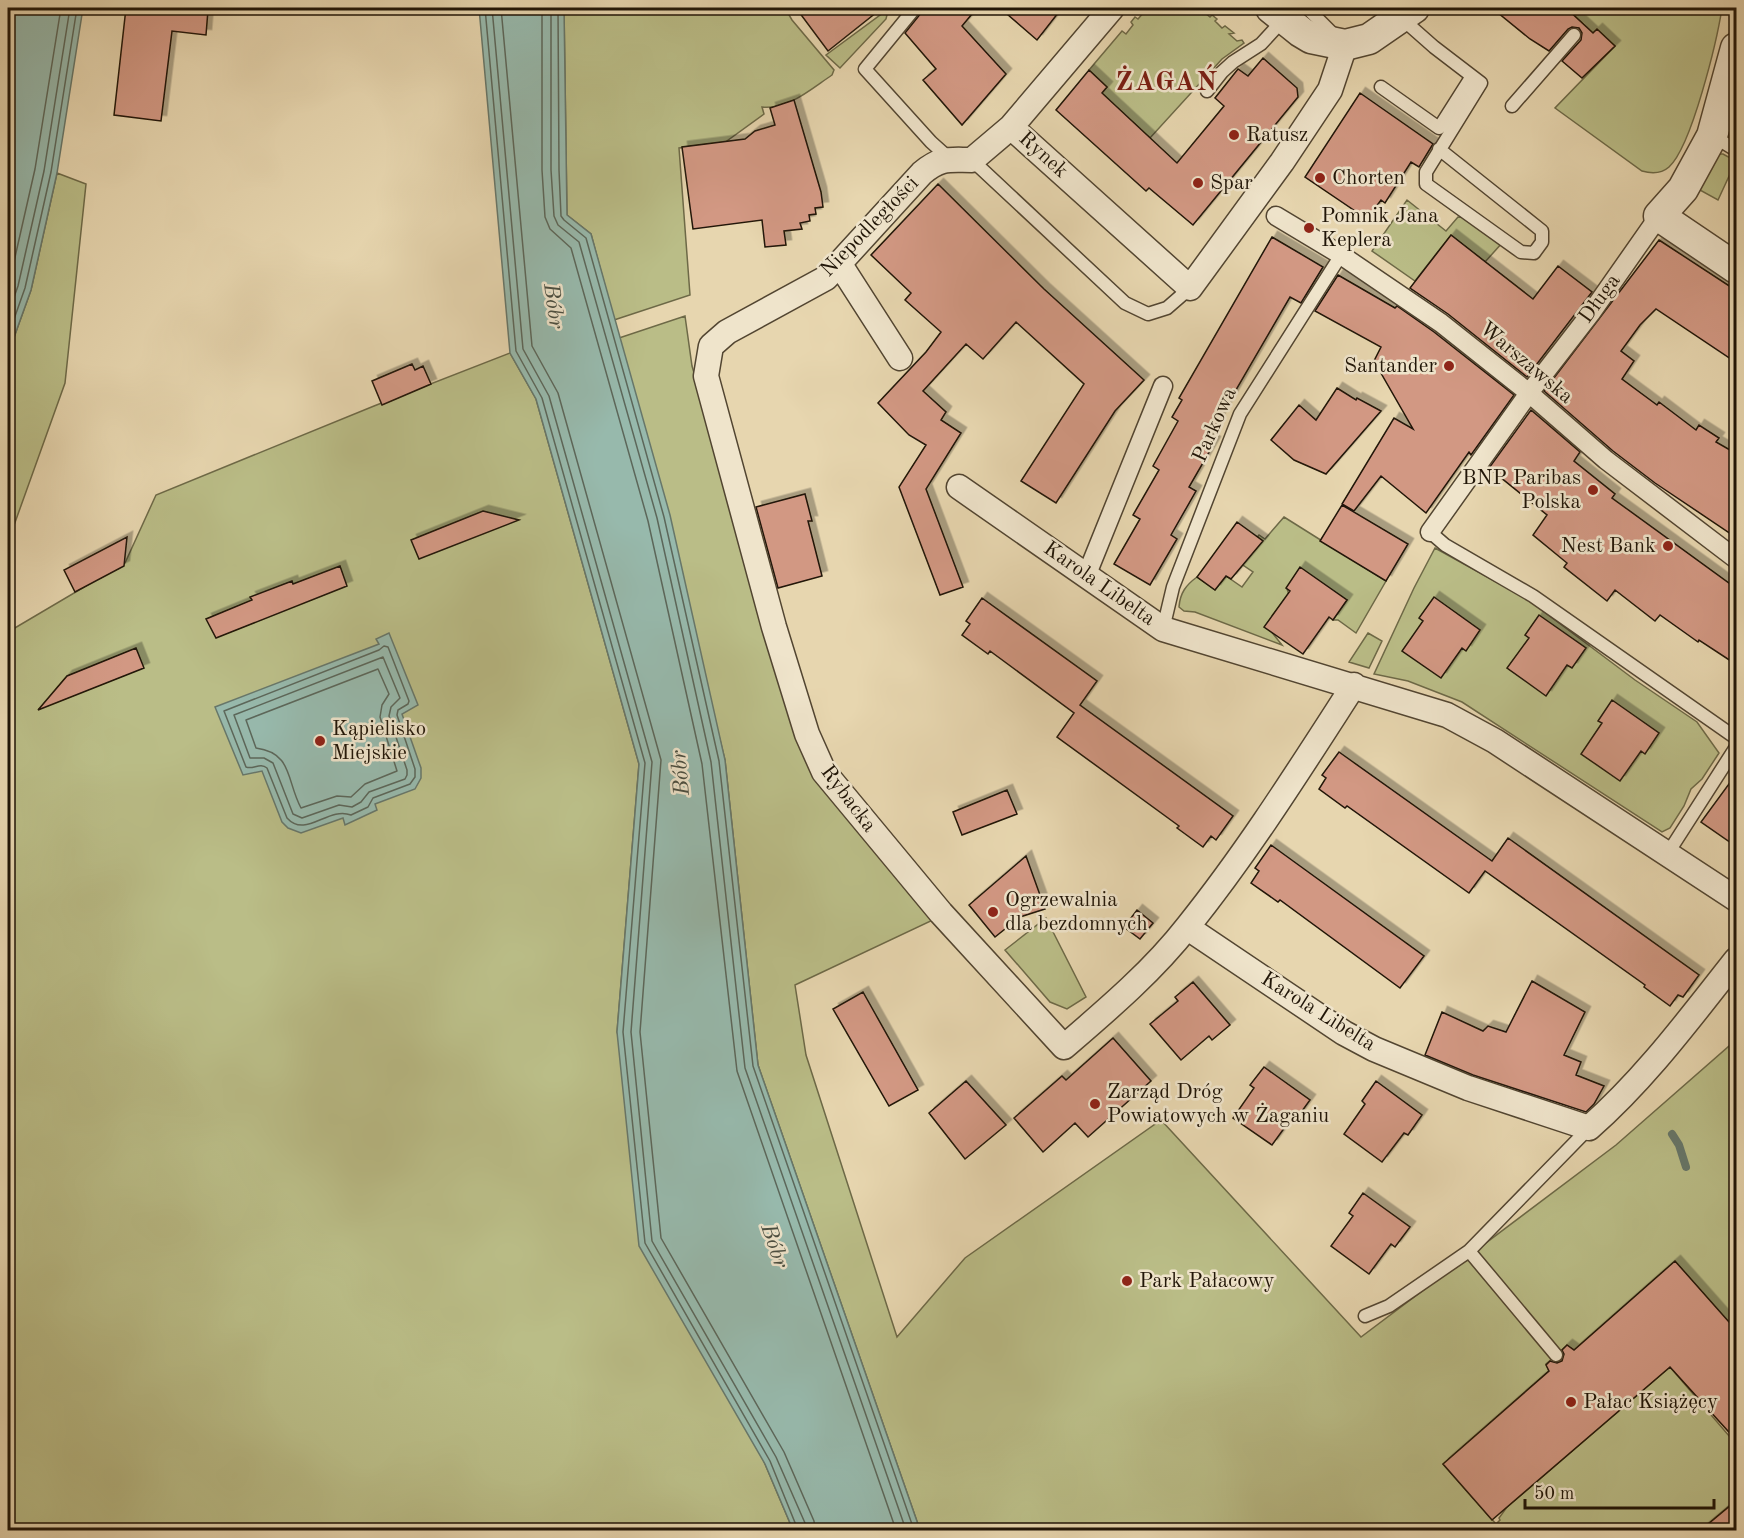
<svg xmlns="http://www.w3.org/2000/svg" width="1744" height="1538" viewBox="0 0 1744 1538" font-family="'Old Standard TT',serif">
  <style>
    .green { fill: #babd87; stroke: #6d6947; stroke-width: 1.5 }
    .water { fill: #97b9ac; stroke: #67776a; stroke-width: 1.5 }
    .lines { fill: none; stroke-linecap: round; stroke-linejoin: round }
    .shore { stroke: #5c675a; stroke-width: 1.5 }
    .stream { stroke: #67776a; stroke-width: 8 }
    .building { fill: #d29883; stroke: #201507; stroke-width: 1.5; filter: url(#shadow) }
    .service-casing { stroke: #524531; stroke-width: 15 }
    .pedestrian-casing { stroke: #524531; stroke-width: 21 }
    .minor-casing { stroke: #524531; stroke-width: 27 }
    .tertiary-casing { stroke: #524531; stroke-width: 33 }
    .service { stroke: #efe4cb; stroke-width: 12 }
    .pedestrian { stroke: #efe4cb; stroke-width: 18 }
    .minor { stroke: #efe4cb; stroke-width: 24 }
    .tertiary { stroke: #efe4cb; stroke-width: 30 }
    .poi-dot { fill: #8f2418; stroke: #efe4cb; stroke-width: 2 }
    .labels { text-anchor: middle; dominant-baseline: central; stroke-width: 5; stroke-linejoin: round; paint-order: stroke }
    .poi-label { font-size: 21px; fill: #201507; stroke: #efe4cb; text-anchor: start }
    .street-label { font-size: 21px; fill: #201507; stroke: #efe4cb }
    .water-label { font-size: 22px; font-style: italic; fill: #4a4e41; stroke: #efe4cb }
    .district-label { font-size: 27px; font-weight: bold; letter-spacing: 1.5px; fill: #7a1f14; stroke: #efe4cb }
  </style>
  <defs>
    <filter id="shadow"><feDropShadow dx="5.5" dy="-5.5" stdDeviation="0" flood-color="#0004"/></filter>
  </defs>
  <rect width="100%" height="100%" fill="#e7d6af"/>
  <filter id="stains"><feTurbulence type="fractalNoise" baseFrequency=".00333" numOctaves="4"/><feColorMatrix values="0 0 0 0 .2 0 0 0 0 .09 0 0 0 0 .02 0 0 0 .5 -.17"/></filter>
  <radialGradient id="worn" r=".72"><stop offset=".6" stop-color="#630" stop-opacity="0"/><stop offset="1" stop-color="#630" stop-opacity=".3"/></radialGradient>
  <path class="green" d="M564 8H785L792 20 834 70 832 75C811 89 788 110 762 107L764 114 724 143 679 148 690 295 614 320 591 234 567 215Z
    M1143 8H1201L1200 9 1210 17 1212 15 1217 19 1215 21 1222 28 1225 26 1234 33 1229 34 1237 41 1242 40 1244 43 1222 59 1150 138 1101 93 1107 87 1089 70 1122 31 1126 34 1133 25 1131 22 1135 17 1138 19 1145 11Z
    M1566 8H1722C1717 40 1692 146 1669 167 1661 174 1652 174 1642 171L1555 108 1615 46 1597 30 1593 33Z
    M883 13 887 15 886 19 840 68 826 55Z
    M1718 154H1723L1736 161 1718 200 1698 189Z
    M57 173 86 184 65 383 8 542V354L31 290Z
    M1407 200 1446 231 1458 217 1469 218 1502 243 1485 262 1451 235 1415 281 1372 251Z
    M685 316 692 366 799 723 935 919 795 985 806 1055 897 1337 965 1258 1161 1120 1361 1337 1616 1145 1736 1040V1331L1574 1350 1567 1346 1546 1364 1549 1371 1443 1464 1496 1524 1500 1520 1499 1518 1507 1507 1670 1367 1736 1444V1500L1701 1530H920L758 1065 725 760 619 338Z
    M510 353 536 399 639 764 617 1032 765 1464 793 1530H8V632L125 563 156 495 374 406Z
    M1284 517 1386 581 1356 633 1338 620H1333L1347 600 1287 589 1290 597 1266 625 1282 645 1195 612 1184 611 1179 607C1180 593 1186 585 1197 577L1215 590 1226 576 1242 587 1253 572 1237 561 1259 535 1265 539Z
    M1435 548 1527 599 1635 680 1697 722 1719 753 1702 779 1691 789 1684 806 1670 828 1662 832 1462 702 1408 681 1374 674 1414 588Z
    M1368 633 1382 641 1369 668 1349 662Z
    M1046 918 1086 997 1067 1009 1050 1002 1005 950Z"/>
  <path class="water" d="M8 8H83L57 173 31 290 8 354Z
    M479 8H564L567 215 591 234 670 515 725 760 758 1065 920 1530H793L765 1464 639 1246 617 1032 639 764 536 399 510 353Z
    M389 633 418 705 402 714 421 768V778L415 789 375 804 377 810 345 825 343 818 301 833 288 828 282 822 262 771 243 775 215 707 379 644 376 639Z"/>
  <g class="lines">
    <path class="shore" d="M485 8 516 351 542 398 645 763 623 1032 645 1243 770 1461 798 1530
      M492 8 523 349 549 396 652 762 631 1032 652 1241 776 1457 805 1523 806 1530
      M501 8 532 346 558 393 661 760 640 1032 661 1238 784 1452 814 1521 815 1530
      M542 8V170L545 217 550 229 571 248 648 521 702 764 737 1071 896 1530
      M551 8V170L554 216 558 225 579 242 657 518 711 762 745 1068 906 1530
      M558 8 559 170 561 216 564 220 586 238 664 517 719 761 753 1066 914 1530
      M8 288 35 169 61 8
      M8 314 18 286 44 171 70 8
      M8 336 25 288 51 172 77 8
      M384 646 388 647 409 701 408 704 398 710 397 715 415 769V777L410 784 373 798 368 807 351 815C328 806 306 839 287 818L267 768C260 762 253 770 246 767L224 711 379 650Z
      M383 657 400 698 391 707 389 716 407 770V775L405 779 369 792 361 802 352 807 339 805 302 818 293 814 273 763 264 758H250L234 715Z
      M378 669 389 694 382 705 380 717 397 771 365 784 351 797 337 796 301 808C286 780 293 753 256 748L246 720Z"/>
    <path class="stream" d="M1672 1134 1679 1145 1686 1167"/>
  </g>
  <path class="building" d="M126 8H183L208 10 206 35 172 31 161 121 114 115Z
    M796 8H882L828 51Z
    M923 8H977L962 26 1006 74 962 125 923 80 936 69 905 33 921 13Z
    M1000 8H1062L1037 40Z
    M1492 8H1566L1593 33 1597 29 1615 46 1582 78 1562 61 1581 40 1582 33 1579 28 1572 27 1568 29 1549 51 1530 39Z
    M1263 58 1297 88 1298 97 1193 225 1149 188 1146 191 1056 110 1089 70 1107 87 1102 93 1177 163 1224 106 1215 98 1238 69 1248 76Z
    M1360 93 1433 144 1419 167 1411 162 1385 203 1381 200 1367 219 1305 177Z
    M794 100 821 192 823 207 815 208 816 214 809 215 810 221 800 223 802 229 784 231 786 245 765 247 762 220 693 229 682 147 745 139 755 131 775 125 770 108Z
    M938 184 1044 289 1144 380 1115 411 1056 503 1021 481 1084 384 1016 322 983 359 966 344 923 391 946 412 941 420 961 433 926 489 963 587 940 595 899 487 926 445 909 435 878 403 926 352 941 332 905 300 911 293 871 255Z
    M1451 235 1533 299 1558 266 1592 292 1527 377 1448 314 1410 288Z
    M1272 237 1323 267 1301 303 1290 297 1208 438 1215 442 1189 487 1196 491 1171 535 1177 539 1150 585 1114 564 1140 519 1133 515 1159 470 1153 466 1178 421 1172 417 1182 400 1179 398Z
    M1659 240 1737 291V363L1656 309 1640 325 1621 351 1634 361 1622 379 1657 405 1659 402 1696 430 1699 425 1719 438 1716 442 1737 454V538L1655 483 1613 451 1544 391Z
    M1338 275 1395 308 1397 306 1434 332 1514 395 1471 455 1469 452 1426 513 1381 476 1354 511 1342 504 1394 418 1413 429 1374 361 1381 347 1315 311Z
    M412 364 415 370 423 366 431 384 382 405 372 381Z
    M1337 388 1356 400 1357 398 1381 411 1326 474 1294 460 1271 440 1299 405 1316 420Z
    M1531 410 1580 452 1574 461 1615 494 1612 498 1737 589V665L1699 640 1698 642 1660 615 1655 621 1615 590 1607 601 1564 567 1567 563 1533 535 1547 515 1489 468Z
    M805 494 812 521H808L822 576 778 588 756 507Z
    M1342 505 1408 544 1386 581 1320 541Z
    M483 511 519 520 419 559 411 540Z
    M1237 522 1263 541 1231 579 1226 576 1215 590 1197 577Z
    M127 537 124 566 75 592 64 570Z
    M340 566 347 586 216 638 206 619 252 600 250 597 292 581 293 584Z
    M1300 567 1347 600 1333 620 1329 617 1303 654 1264 627 1290 591 1286 588Z
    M1434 597 1480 630 1466 651 1462 648 1441 678 1402 651 1423 621 1419 618Z
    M982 598 1097 681 1080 705 1233 816 1216 840 1211 836 1203 847 1177 828 1179 826 1057 737 1074 713 990 651 988 654 962 635 970 624 966 621Z
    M1539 615 1586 648 1572 668 1567 665 1546 696 1507 668 1529 638 1525 635Z
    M136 648 144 668 38 710 67 676Z
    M1612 700 1659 733 1645 754 1641 751 1620 781 1581 754 1602 723 1598 721Z
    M1339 752 1492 861 1508 838 1699 975 1683 997 1678 995 1670 1006 1644 987 1645 985 1485 871 1469 893 1347 806 1345 808 1319 789 1326 778 1322 775Z
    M1737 773V847L1701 822Z
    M1007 790 1017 814 962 835 953 812Z
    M1271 845 1424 956 1400 988 1280 900 1278 902 1251 883 1259 871 1255 868Z
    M1026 856 1045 909 1020 917 995 937 969 905Z
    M1137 910 1153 923 1140 939 1124 927Z
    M1532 981 1585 1012 1564 1055 1581 1062 1576 1075 1604 1086 1594 1104 1586 1112 1473 1075 1425 1055 1442 1012 1483 1031 1488 1026 1506 1032Z
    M1193 982 1230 1025 1212 1040 1209 1036 1181 1060 1150 1024 1178 1001 1175 997Z
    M863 992 918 1090 889 1106 833 1009Z
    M1113 1038 1151 1081 1088 1137 1075 1123 1043 1152 1014 1118 1062 1076 1066 1080Z
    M1264 1067 1310 1100 1297 1118 1293 1116 1272 1145 1233 1118 1254 1088 1250 1085Z
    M966 1081 1006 1125 965 1159 929 1113Z
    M1376 1081 1422 1115 1408 1135 1404 1133 1382 1162 1344 1134 1365 1104 1362 1101Z
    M1363 1193 1410 1227 1395 1247 1391 1244 1369 1274 1331 1246 1353 1216 1349 1213Z
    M1675 1261 1737 1331V1441L1670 1367 1492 1520 1443 1464 1549 1371 1546 1365 1550 1361 1557 1363 1562 1361 1564 1354 1562 1350 1567 1345 1574 1350Z
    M1737 1500V1530H1701Z"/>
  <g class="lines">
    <defs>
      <path id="service" d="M915 8 865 69 931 142 951 160
        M1307 8 1335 36
        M1400 17 1434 47 1481 83 1426 172V184L1521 252 1534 253 1542 242V231L1439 149
        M1381 87 1439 128 1472 76
        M1207 91 1222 72 1233 62 1261 44 1284 19
        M1512 106 1574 35
        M1713 136 1736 150
        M972 160 1125 303 1148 314 1167 308 1190 288
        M1430 532 1445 545 1533 596 1736 738
        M1163 629 1173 587 1240 414 1341 255
        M1668 853 1736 747
        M1365 1316 1389 1306 1469 1251
        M1556 1355 1469 1251 1589 1128"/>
      <path id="pedestrian" d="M1276 216 1341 255 1441 323 1529 393 1606 460 1736 559
        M1430 532 1529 393 1591 313 1659 216
        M1087 574 1163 386"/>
      <path id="minor" d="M1112 8 1011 127 972 160C949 160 941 157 922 173L826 278 727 332 711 346 706 376 774 627 807 734 824 772 941 913 1064 1047C1107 1010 1153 971 1188 926 1249 850 1301 767 1354 685
        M1011 127 1190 288 1282 162 1330 90 1345 45
        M839 263 900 358
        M959 487 1163 629 1447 715 1495 741 1736 899
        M1188 928 1344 1033 1374 1049 1468 1088 1589 1128C1645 1079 1690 1018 1736 960"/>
      <path id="tertiary" d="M1271 8 1301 32 1311 38 1345 45 1369 39 1414 8
        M1736 48 1712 136 1683 189 1659 216 1736 268"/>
    </defs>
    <use href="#service" class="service-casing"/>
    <use href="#pedestrian" class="pedestrian-casing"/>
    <use href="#minor" class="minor-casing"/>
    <use href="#tertiary" class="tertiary-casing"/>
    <use href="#service" class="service"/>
    <use href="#pedestrian" class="pedestrian"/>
    <use href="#minor" class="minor"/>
    <use href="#tertiary" class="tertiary"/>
  </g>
  <g class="poi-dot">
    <circle cx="1234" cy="135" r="6"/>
    <circle cx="1320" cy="178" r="6"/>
    <circle cx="1198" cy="183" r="6"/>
    <circle cx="1309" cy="228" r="6"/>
    <circle cx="1449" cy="366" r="6"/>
    <circle cx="1593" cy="490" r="6"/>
    <circle cx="1668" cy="546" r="6"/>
    <circle cx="320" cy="741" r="6"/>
    <circle cx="993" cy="912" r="6"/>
    <circle cx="1095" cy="1104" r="6"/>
    <circle cx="1127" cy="1281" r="6"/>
    <circle cx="1571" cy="1402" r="6"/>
  </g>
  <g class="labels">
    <g class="poi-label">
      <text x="1246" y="135">Ratusz</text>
      <text x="1332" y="178">Chorten</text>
      <text x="1210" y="183">Spar</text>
      <text x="1321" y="216">Pomnik Jana<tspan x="1321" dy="24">Keplera</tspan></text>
      <text x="1437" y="366" text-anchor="end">Santander</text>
      <text x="1581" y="478" text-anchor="end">BNP Paribas<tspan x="1581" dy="24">Polska</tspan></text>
      <text x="1656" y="546" text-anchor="end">Nest Bank</text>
      <text x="332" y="729">Kąpielisko<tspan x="332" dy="24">Miejskie</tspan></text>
      <text x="1005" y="900">Ogrzewalnia<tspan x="1005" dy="24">dla bezdomnych</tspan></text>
      <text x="1107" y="1092">Zarząd Dróg<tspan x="1107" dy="24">Powiatowych w Żaganiu</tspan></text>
      <text x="1139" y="1281">Park Pałacowy</text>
      <text x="1583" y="1402">Pałac Książęcy</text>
    </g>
    <g class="street-label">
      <text transform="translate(1043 155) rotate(42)">Rynek</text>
      <text transform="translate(870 227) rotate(-46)">Niepodległości</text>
      <text transform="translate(1600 299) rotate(-54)">Długa</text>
      <text transform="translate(1526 363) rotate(40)">Warszawska</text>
      <text transform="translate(1215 425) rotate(-66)">Parkowa</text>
      <text transform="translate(1099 584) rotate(35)">Karola Libelta</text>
      <text transform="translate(848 799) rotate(53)">Rybacka</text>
      <text transform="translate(1318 1012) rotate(32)">Karola Libelta</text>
    </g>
    <g class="water-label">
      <text transform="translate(553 306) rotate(82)">Bóbr</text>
      <text transform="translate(681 773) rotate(-95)">Bóbr</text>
      <text transform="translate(774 1246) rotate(71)">Bóbr</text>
    </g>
    <g class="district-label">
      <text x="1167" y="82">ŻAGAŃ</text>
    </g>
  </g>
  <rect width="1744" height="1538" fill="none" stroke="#e7d6af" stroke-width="30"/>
  <rect x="9" y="9" width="1726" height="1520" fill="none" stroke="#201507" stroke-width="3"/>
  <rect x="15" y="15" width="1714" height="1508" fill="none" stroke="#201507" stroke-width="1.5"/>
  <path d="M1525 1499v9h189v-9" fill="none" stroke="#201507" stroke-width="3"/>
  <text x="1534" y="1499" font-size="18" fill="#201507" stroke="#efe4cb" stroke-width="4.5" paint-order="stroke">50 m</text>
  <rect width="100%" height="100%" filter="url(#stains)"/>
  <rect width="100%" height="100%" fill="url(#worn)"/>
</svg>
